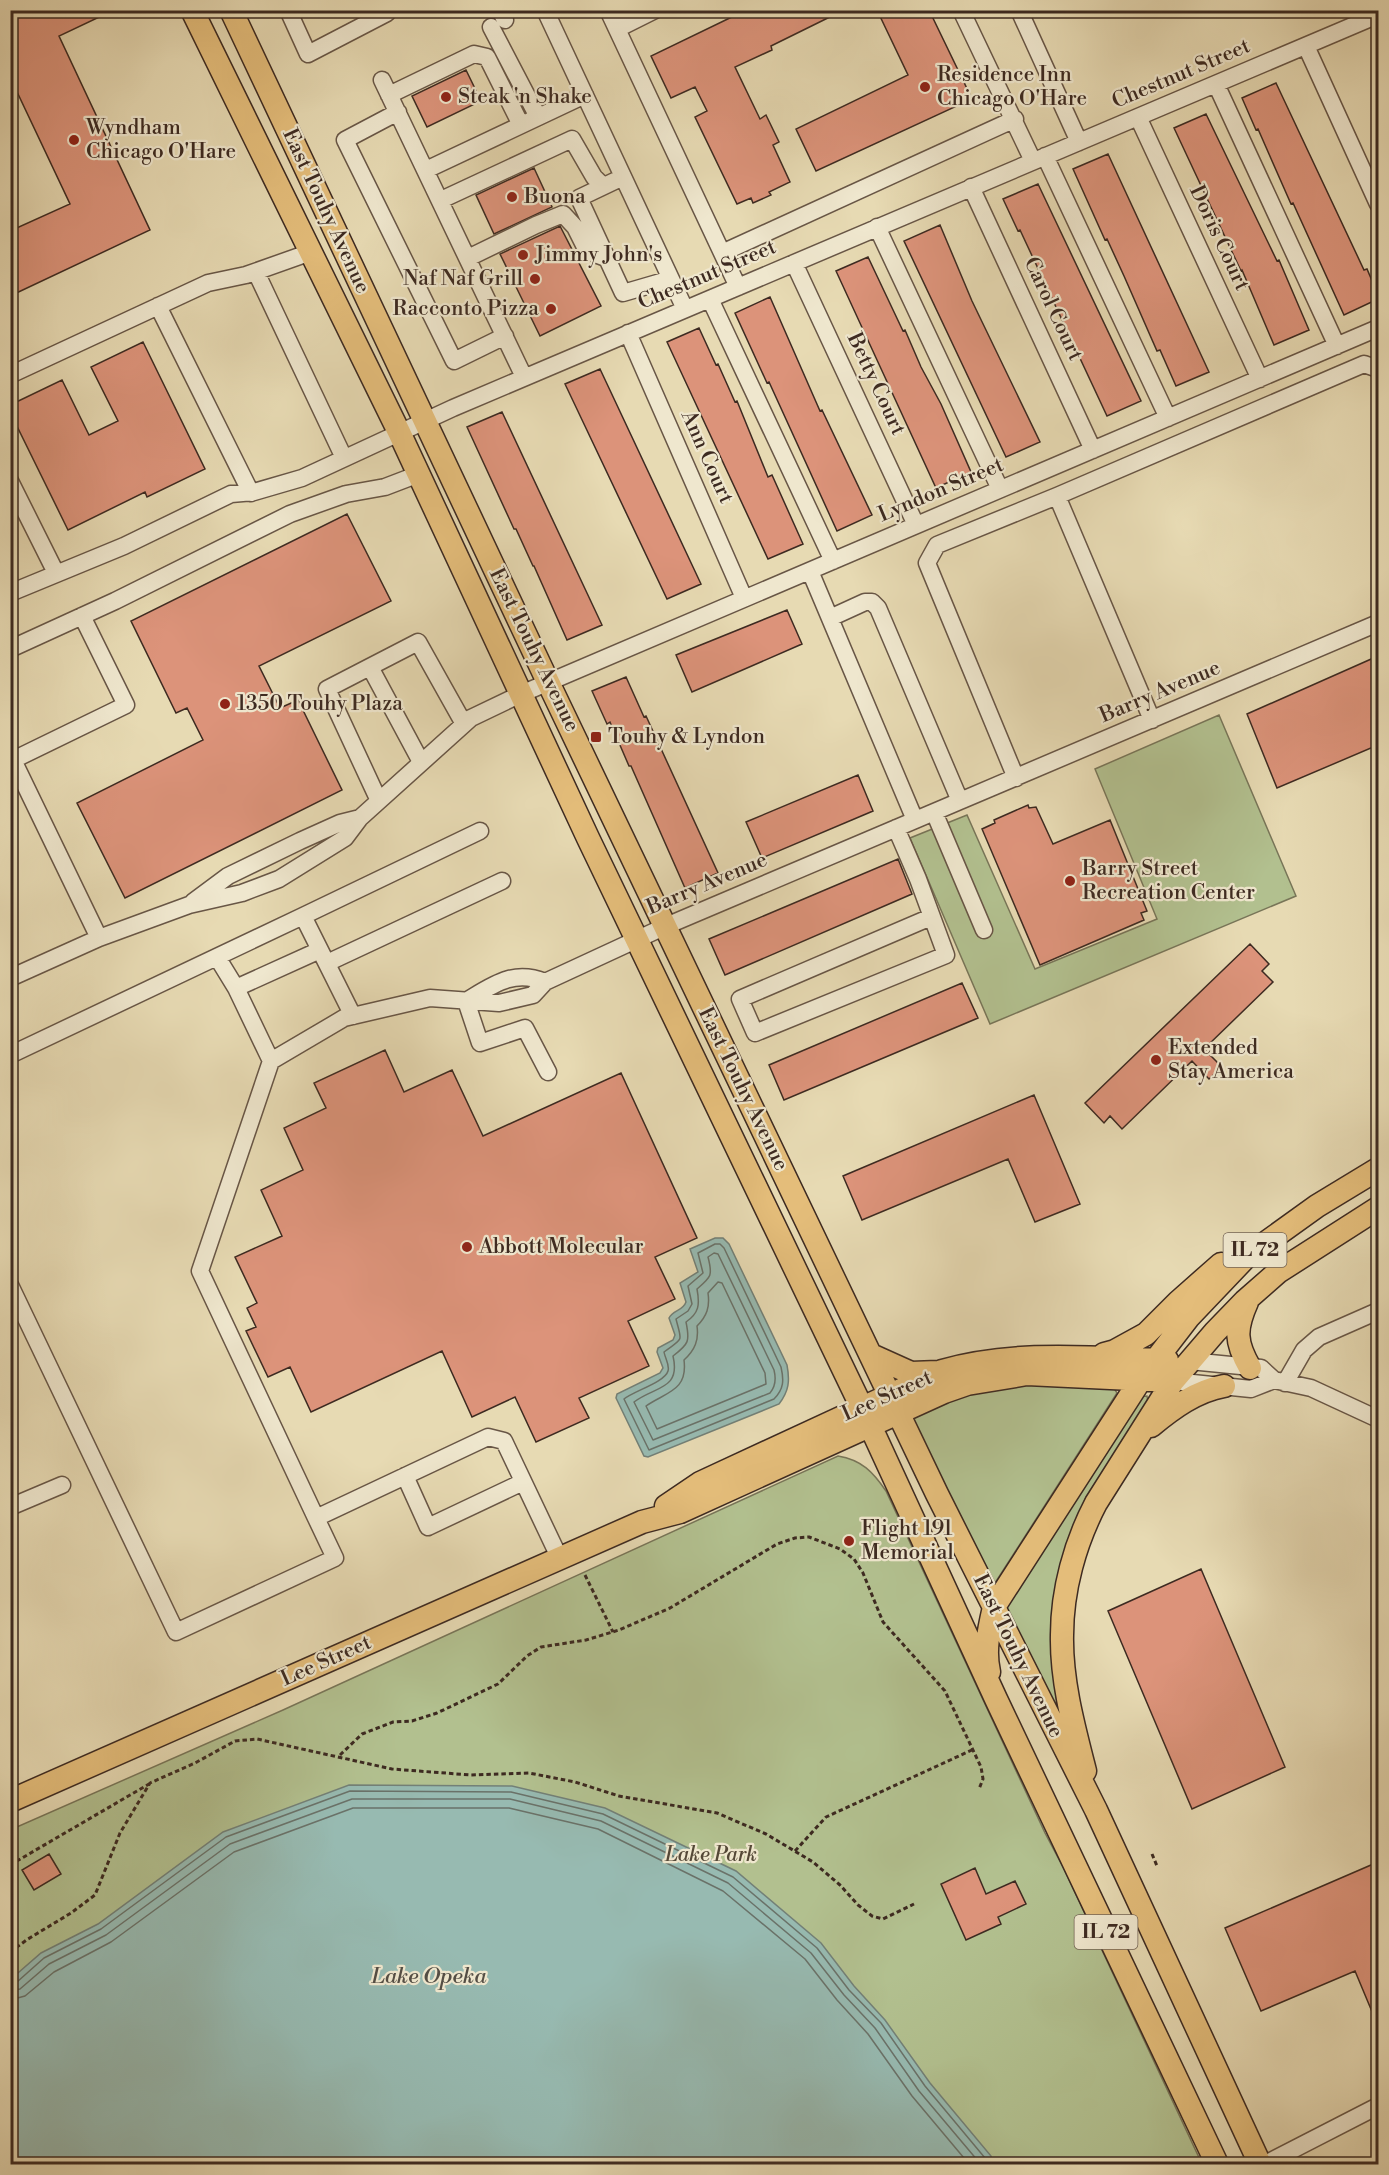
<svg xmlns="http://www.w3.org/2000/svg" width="1389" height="2175" viewBox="0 0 1389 2175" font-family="'Libre Bodoni',serif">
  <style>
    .green { fill: #b2c08f; stroke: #787558; stroke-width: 1.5 }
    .water { fill: #97bab1; stroke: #738077; stroke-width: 1.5 }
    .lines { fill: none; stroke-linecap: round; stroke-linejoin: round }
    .shore { stroke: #6a7269; stroke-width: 1.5 }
    .building { fill: #dc937a; stroke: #3d2a21; stroke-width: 1.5 }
    .minor-casing { stroke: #685646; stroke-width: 19 }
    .major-casing { stroke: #3d2a21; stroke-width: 25 }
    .path { stroke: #3d2a21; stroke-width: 3; stroke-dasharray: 4.5 3; stroke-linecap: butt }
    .minor { stroke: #efe7ce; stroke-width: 16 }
    .major { stroke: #e4bd7a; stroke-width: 22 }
    .poi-dot { fill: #8f2418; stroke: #efe7ce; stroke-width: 2 }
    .labels { text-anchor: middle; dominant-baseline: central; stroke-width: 4.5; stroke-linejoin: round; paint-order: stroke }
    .shield { fill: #efe7ce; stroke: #726355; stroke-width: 1.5 }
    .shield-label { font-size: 20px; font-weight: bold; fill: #3d2a21 }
    .street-label { font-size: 21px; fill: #3d2a21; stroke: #efe7ce }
    .poi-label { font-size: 21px; fill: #3d2a21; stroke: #efe7ce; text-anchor: start }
    .park-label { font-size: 21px; font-style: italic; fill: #544837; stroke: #efe7ce }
    .water-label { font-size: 22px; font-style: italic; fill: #544e45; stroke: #efe7ce }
  </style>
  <rect width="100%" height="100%" fill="#e7dab3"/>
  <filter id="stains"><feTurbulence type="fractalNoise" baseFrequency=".00333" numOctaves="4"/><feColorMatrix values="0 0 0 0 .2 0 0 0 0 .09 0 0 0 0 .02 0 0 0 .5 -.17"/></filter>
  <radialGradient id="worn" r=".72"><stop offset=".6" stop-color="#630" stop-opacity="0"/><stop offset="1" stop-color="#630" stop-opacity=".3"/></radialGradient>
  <path class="green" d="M1219 715 1296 896 990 1024 910 838 967 815 1035 969 1157 919 1095 769Z
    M1025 1382 1114 1388 1117 1393 995 1583H990L911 1418 957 1396Z
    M1147 1396 1148 1403 1086 1497 1066 1545 1054 1681 1059 1716 1004 1608 1138 1397Z
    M838 1456C862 1460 873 1472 886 1491L1045 1833 1064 1869 1202 2164H11L10 1830 283 1710Z"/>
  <path class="water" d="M715 1238H723L729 1244 787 1365C790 1381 789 1391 779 1404L648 1457 644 1456 616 1398 617 1394 660 1373 663 1368 657 1352 658 1348 673 1340 675 1335 669 1318C673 1310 683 1311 686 1302L680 1283 698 1272 690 1249Z
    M349 1785 512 1786 605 1808 736 1871 821 1943 854 1986 885 2020 930 2083 991 2156 992 2164H11V1979L41 1953 98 1924 223 1832Z"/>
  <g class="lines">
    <path class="shore" d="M715 1244H720L724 1248 781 1367C784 1380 784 1389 774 1399L649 1450 624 1399C634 1391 665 1382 668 1371 670 1365 665 1358 664 1352 684 1337 682 1343 676 1319L688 1311 692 1304 688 1286 703 1273 698 1253Z
      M714 1253 718 1254 774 1370C776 1378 776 1386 770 1393L653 1440 634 1402C655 1386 681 1390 673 1356 689 1344 690 1341 686 1322 699 1313 700 1305 697 1289 711 1277 713 1276 708 1257Z
      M718 1282 722 1283 765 1373 766 1384 657 1429 646 1406C666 1392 688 1391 684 1360 695 1350 699 1340 697 1326 707 1316 710 1307 708 1293Z
      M10 1983 17 1982 44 1958 101 1929 226 1837 350 1791 511 1792 603 1814 733 1877 817 1948 849 1990 881 2023 925 2086 985 2158 986 2164
      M10 1991 20 1989 49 1964 106 1935 230 1844 352 1799H510L601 1821 728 1883 811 1953 844 1995 875 2028 919 2091 978 2161V2164
      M10 2000 25 1996 54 1972 111 1942 234 1852 353 1808H509L598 1829 723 1891 805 1959 837 2000 868 2034 912 2096 969 2164"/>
  </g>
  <path class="building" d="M10 10H114L59 36 150 230 10 296V231L70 204 10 77Z
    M737 10H844L771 46 772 50 735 67 760 119 766 115 779 142 773 145 790 182 769 192 771 195 753 203 751 198 737 204 695 117 707 111 695 87 671 98 651 56 738 14Z
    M877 10H929L972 99 816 171 796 129 908 75Z
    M466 70 481 101 427 127 412 96Z
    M1276 83 1364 270 1367 269 1378 295V299L1344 315 1293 203 1291 204 1258 129 1256 130 1242 98Z
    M1206 114 1277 261 1279 260 1309 330 1274 345 1242 270 1241 271 1174 128Z
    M1108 154 1209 372 1176 386 1160 350 1157 351 1124 276 1107 239 1105 240 1073 169Z
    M534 168 552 207 494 234 476 195Z
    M1038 184 1141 401 1107 416 1020 230 1018 231 1003 199Z
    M940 225 972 301 1040 442 1006 457 904 241Z
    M560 226 601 306 540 336 500 254Z
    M868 257 903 331 905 330 921 367 941 404 971 472 936 488 836 271Z
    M770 297 820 411 822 410 872 515 837 531 769 382 767 383 735 313Z
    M699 328 716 365 718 364 735 402 737 401 768 477 772 475 803 544 768 559 667 342Z
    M143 342 205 469 147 497 145 492 68 530 10 412V405L62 380 89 435 118 421 91 367Z
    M600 369 701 584 667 599 565 384Z
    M502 412 602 625 567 640 534 566H533L516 529H514L467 427Z
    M347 514 391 601 259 666 280 708 298 700 342 790 125 898 77 803 203 740 187 708 176 713 131 621Z
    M787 610 802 644 692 692 676 655Z
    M1378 656V745L1277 788 1247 714Z
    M626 677 644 717 646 716 718 873 685 888 631 766H629L610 722 607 724 592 691Z
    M858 775 873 811 762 858 746 822Z
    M1028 805 1029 808 1036 807 1053 844 1110 820 1147 911 1141 913 1144 920 1040 965 982 829 995 823 994 820Z
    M898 859 912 894 725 975 709 939Z
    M1250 944 1269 964 1262 971 1273 982 1204 1049 1222 1067 1209 1079 1192 1061 1122 1129 1110 1116 1104 1123 1085 1103Z
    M962 983 978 1018 784 1100 769 1065Z
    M385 1050 404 1092 452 1070 483 1136 621 1073 697 1238 655 1257 675 1299 628 1321 649 1366 579 1398 589 1418 536 1442 515 1397 472 1417 442 1351 311 1412 290 1367 268 1377 246 1331 256 1327 247 1308 257 1303 235 1257 282 1236 261 1190 303 1170 284 1128 326 1108 314 1083Z
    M1034 1095 1080 1204 1035 1222 1008 1159 862 1220 843 1176Z
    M1201 1569 1285 1767 1192 1809 1108 1611Z
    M49 1854 61 1874 34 1890 22 1870Z
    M1378 1862V2026L1355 1971 1261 2011 1225 1928Z
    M975 1868 986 1894 1015 1881 1026 1904 998 1917 1001 1924 966 1940 941 1884Z"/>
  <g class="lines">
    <defs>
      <path id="minor" d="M288 10 308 54 387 13
        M500 10 505 20
        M545 10 685 309
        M608 10 738 287
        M961 10 1033 161
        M1019 10 1079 142
        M491 27 538 117
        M617 29 655 10
        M1306 46 1378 204
        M382 80 524 377
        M1216 84 1337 346
        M389 95 474 54 487 57 521 125
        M398 112 345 140 454 361 505 336
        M1138 117 1260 379
        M1045 156 1168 418
        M426 170 585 95
        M623 177 579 198 623 293 671 279
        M971 187 1093 450
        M441 200 572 139 594 177 602 185
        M877 227 1000 489
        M722 253 1015 119
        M468 258 536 225 563 214 575 227 587 251 606 258
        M794 263 916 525
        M256 272 344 458
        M710 299 833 561
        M158 306 251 493
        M628 333 744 598
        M10 375 208 283 246 275 311 252
        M10 481 56 573
        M1057 496 1152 720
        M810 571 915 820
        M10 593 124 546 231 494 254 492 302 478 453 408 1378 15
        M82 616 126 705 13 760 99 938
        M10 649 115 601 290 514 346 494 385 487 419 474
        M370 667 421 762
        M1016 778 927 563 937 545 1057 496 1364 364 1378 369
        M379 801 327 689 418 642 464 724
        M960 801 1378 623
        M934 812 984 930
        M896 828 918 879 946 955 755 1033 740 999 931 917
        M193 902 228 876 300 841 340 823 360 818
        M217 957 236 988 271 1061
        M327 963 502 881
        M10 978 99 938 189 905 242 893 279 879 345 838 360 818 471 718 521 694 1378 328
        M236 988 320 950
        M466 1001 480 1043 525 1028 548 1072
        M466 1001C493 985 513 969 545 982
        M353 1016 303 916 480 831
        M10 1055 303 916
        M10 1285 176 1632 335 1558 316 1518 488 1437 504 1441 560 1559
        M1190 1361 1261 1368 1274 1380 1311 1388 1378 1419
        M1173 1381 1251 1389 1274 1380
        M1285 1383 1304 1350 1319 1337 1378 1311
        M405 1476 428 1527 523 1482
        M10 1507 62 1485
        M316 1518 200 1271 271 1061 344 1018 430 998 499 1003 533 995 545 982 666 926 960 801 878 608 872 602H865L830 618
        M1265 2164 1378 2106"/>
      <path id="major" d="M192 10 399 432 588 838 862 1408 996 1699 1217 2164
        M231 10 548 682 937 1494 1096 1810 1260 2164
        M1247 1302C1235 1329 1235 1342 1250 1368
        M1104 1354 1115 1351 1146 1334 1178 1302 1221 1264
        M871 1355 911 1373 938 1372
        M1151 1426C1173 1408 1196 1391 1224 1386
        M666 1506 700 1483 942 1371C1015 1350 1092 1358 1167 1360
        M989 1672C984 1650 989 1629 994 1607L1141 1379 1188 1318 1246 1257 1317 1206 1378 1169
        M1085 1771C1074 1728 1061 1681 1062 1635 1062 1590 1075 1543 1096 1503L1173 1381 1215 1332 1245 1301 1278 1272 1378 1208
        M10 1801 642 1522 680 1512 944 1392 967 1384 1027 1374 1173 1381"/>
    </defs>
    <use href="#minor" class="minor-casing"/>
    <use href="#major" class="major-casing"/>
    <path class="path" d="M585 1575 613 1632
      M340 1755 362 1734 393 1722 412 1721 437 1713 498 1684 527 1656 541 1647 586 1640 619 1630 670 1608 777 1544 795 1538 809 1537 840 1549 854 1559 863 1573 883 1622 945 1691 981 1767 983 1779 979 1789
      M795 1851 826 1817 972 1750
      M1152 1854 1157 1866
      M10 1865 149 1784
      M10 1952 28 1939 71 1913 95 1895 120 1833 150 1783 195 1763 235 1741 257 1739 392 1769 471 1775 529 1773 575 1782 619 1796 717 1813 766 1834 813 1862 840 1885 858 1905 872 1916 883 1919 914 1904"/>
    <use href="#minor" class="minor"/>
    <use href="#major" class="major"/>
  </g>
  <g class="poi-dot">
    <circle cx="925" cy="87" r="6"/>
    <circle cx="446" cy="97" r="6"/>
    <circle cx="74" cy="140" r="6"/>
    <circle cx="512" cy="197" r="6"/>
    <circle cx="523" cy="255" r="6"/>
    <circle cx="535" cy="279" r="6"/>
    <circle cx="551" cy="309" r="6"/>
    <circle cx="225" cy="704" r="6"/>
    <rect x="590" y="731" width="12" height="12" rx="3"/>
    <circle cx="1070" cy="881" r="6"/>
    <circle cx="1156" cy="1060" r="6"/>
    <circle cx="467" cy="1247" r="6"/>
    <circle cx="849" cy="1541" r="6"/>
  </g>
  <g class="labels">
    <g class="shield">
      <rect x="1223.5" y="1233" width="63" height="34" rx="4.5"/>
      <rect x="1074.5" y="1915" width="63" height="34" rx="4.5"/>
    </g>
    <g class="shield-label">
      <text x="1255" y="1250">IL 72</text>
      <text x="1106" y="1932">IL 72</text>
    </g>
    <g class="street-label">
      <text transform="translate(1181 74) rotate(-23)">Chestnut Street</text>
      <text transform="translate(326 211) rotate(65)">East Touhy Avenue</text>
      <text transform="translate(1219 238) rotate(65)">Doris Court</text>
      <text transform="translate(707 275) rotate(-23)">Chestnut Street</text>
      <text transform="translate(1053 309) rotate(65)">Carol Court</text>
      <text transform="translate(876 384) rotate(65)">Betty Court</text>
      <text transform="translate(707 457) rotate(66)">Ann Court</text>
      <text transform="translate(941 490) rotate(-23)">Lyndon Street</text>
      <text transform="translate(534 650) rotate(64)">East Touhy Avenue</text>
      <text transform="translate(1160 692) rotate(-23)">Barry Avenue</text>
      <text transform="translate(707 884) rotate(-23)">Barry Avenue</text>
      <text transform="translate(743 1089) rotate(64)">East Touhy Avenue</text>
      <text transform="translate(887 1396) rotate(-24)">Lee Street</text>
      <text transform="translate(1018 1656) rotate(64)">East Touhy Avenue</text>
      <text transform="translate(326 1661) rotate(-24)">Lee Street</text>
    </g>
    <g class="poi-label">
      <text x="937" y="75">Residence Inn<tspan x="937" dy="24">Chicago O'Hare</tspan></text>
      <text x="458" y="97">Steak 'n Shake</text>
      <text x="86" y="128">Wyndham<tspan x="86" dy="24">Chicago O'Hare</tspan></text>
      <text x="524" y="197">Buona</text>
      <text x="535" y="255">Jimmy John's</text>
      <text x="523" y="279" text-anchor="end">Naf Naf Grill</text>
      <text x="539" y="309" text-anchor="end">Racconto Pizza</text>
      <text x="237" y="704">1350 Touhy Plaza</text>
      <text x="608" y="737">Touhy &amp; Lyndon</text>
      <text x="1082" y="869">Barry Street<tspan x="1082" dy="24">Recreation Center</tspan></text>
      <text x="1168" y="1048">Extended<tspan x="1168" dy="24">Stay America</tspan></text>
      <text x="479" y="1247">Abbott Molecular</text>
      <text x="861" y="1529">Flight 191<tspan x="861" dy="24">Memorial</tspan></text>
    </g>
    <g class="park-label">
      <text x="711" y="1855">Lake Park</text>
    </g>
    <g class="water-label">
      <text x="429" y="1976">Lake Opeka</text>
    </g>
  </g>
  <rect width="1389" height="2175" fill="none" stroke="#e7dab3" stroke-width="36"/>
  <rect x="12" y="12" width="1365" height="2151" fill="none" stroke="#3d2a21" stroke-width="3"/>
  <rect x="18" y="18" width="1353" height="2139" fill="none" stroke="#3d2a21" stroke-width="1.5"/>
  <rect width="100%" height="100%" filter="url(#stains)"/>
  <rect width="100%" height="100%" fill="url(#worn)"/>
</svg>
